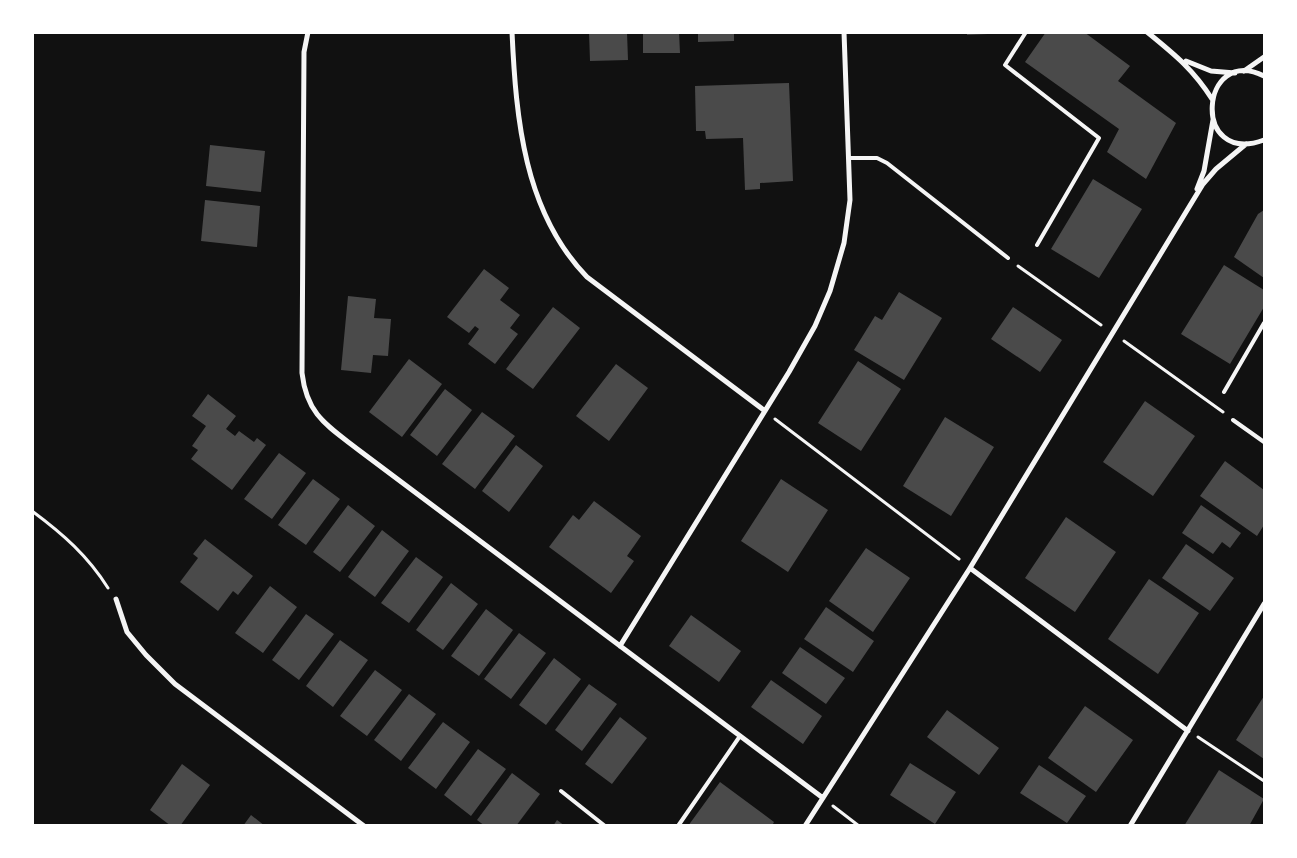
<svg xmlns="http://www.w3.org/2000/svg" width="1297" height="858" viewBox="0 0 1297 858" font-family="'Varela Round',sans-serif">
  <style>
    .building { fill: #4a4a4a }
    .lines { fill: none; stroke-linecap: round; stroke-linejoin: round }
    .path { stroke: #f5f5f5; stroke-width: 3 }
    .service { stroke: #f5f5f5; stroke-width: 4 }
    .minor { stroke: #f5f5f5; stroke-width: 5 }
  </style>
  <rect width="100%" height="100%" fill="#111"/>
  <path class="building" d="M589 32H627L628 60 590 61Z
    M643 32H679L680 53H643Z
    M698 32H734V41L698 42Z
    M967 32H988V34L967 35Z
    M1046 32H1084L1130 66 1118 81 1176 123 1146 179 1107 152 1119 129 1025 62Z
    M789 83 793 181 760 183V189L745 190 743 138 706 139 705 131H696L695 86Z
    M210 145 265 151 261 192 206 186Z
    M1093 179 1142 209 1099 278 1051 249Z
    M205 200 260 206 257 247 201 241Z
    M1264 210V278L1234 257 1258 214Z
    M1224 265 1264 290V307L1230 364 1181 334Z
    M484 269 509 288 500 300 520 315 510 328 518 334 495 364 468 344 479 329 475 326 469 333 447 317Z
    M899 292 942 318 904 380 854 350 875 316 882 320Z
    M348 296 376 299 374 318 391 319 388 356 373 355 371 373 341 370Z
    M553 307 580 328 533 389 506 369Z
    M1013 307 1062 340 1040 372 991 339Z
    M409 359 442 384 402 437 369 412Z
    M858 361 901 389 861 451 818 423Z
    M616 364 648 388 609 441 576 416Z
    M445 389 472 410 437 456 410 435Z
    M208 394 236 416 226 429 235 436 239 431 254 442 257 438 266 445 232 490 191 459 198 450 192 446 206 426 192 416Z
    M1145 401 1195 436 1153 496 1103 462Z
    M482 412 515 436 475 489 442 464Z
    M945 417 994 447 951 516 903 486Z
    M516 445 543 466 509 512 482 491Z
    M279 453 306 473 272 519 244 499Z
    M1225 461 1264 490V525L1257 536 1200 496Z
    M313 479 340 499 306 545 278 525Z
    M781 479 828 510 788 572 741 541Z
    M594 501 641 536 627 556 634 561 611 593 549 547 573 515 579 520Z
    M348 505 375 526 340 572 313 552Z
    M1201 505 1241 533 1230 548 1222 542 1213 554 1182 533Z
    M1066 517 1116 552 1075 612 1025 578Z
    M382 530 409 551 375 597 348 577Z
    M205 539 253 576 238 595 233 591 218 611 180 582 198 558 193 554Z
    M1186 544 1234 578 1210 611 1162 578Z
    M866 548 910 578 873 632 829 601Z
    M416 557 443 577 409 623 381 603Z
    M1149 579 1199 613 1158 674 1108 639Z
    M451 583 478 604 443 650 416 630Z
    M270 586 297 607 263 653 235 633Z
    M826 607 874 641 853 672 804 639Z
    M486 609 513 630 479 676 451 656Z
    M306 614 334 634 299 680 272 660Z
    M691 615 741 651 719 682 669 646Z
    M519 633 546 653 511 699 484 679Z
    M340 640 368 660 333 707 306 686Z
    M800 647 845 678 826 704 782 673Z
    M554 658 581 679 546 725 519 705Z
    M375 670 402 690 367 736 340 716Z
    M771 680 822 716 803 744 751 707Z
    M589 684 617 704 582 751 555 730Z
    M409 694 436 714 401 761 374 740Z
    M1264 696V759L1236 740Z
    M1085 706 1133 740 1096 792 1048 758Z
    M947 710 999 748 979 775 927 737Z
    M620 717 647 738 612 784 585 764Z
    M443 722 470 742 436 789 408 768Z
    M478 749 506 769 471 816 444 795Z
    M910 763 956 792 935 824 890 795Z
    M182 764 210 785 180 826H171L150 810Z
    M1039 765 1086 796 1067 823 1020 793Z
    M1219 770 1264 799 1249 826H1184Z
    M512 773 540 794 516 826H485L477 820Z
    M720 782 774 822 772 826H688Z
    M251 815 265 826H243Z
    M557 820 565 826H553Z"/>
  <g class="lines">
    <path class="path" d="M1018 266 1101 325
      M1124 341 1223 412
      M775 419 959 559
      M32 511C63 534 88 556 108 588
      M1198 737 1264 781
      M833 806 859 826"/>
    <path class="service" d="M1026 32 1005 65 1099 138 1037 245
      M849 158H877L887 163 1008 258
      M1224 392 1264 323
      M1233 420 1264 442
      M561 791 605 826
      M678 826 740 736"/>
    <path class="minor" d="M308 32 304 52 302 373C307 416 328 426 360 451L823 798
      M512 32C516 119 524 212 587 277L765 411
      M1147 32C1174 54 1193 69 1212 99
      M1186 61 1211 71 1235 73
      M1244 71 1264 57
      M1264 76C1200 44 1190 167 1264 140
      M1197 189 1204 171 1213 120
      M970 568 1188 731
      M116 599 127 632 146 655 175 684 364 826
      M620 646 789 372 815 326 830 291 844 243 850 200 844 32
      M805 826 970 568 1203 184 1216 169 1246 144
      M1130 826 1264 604"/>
  </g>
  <rect width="1297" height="858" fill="none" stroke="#ffffff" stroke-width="68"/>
</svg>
